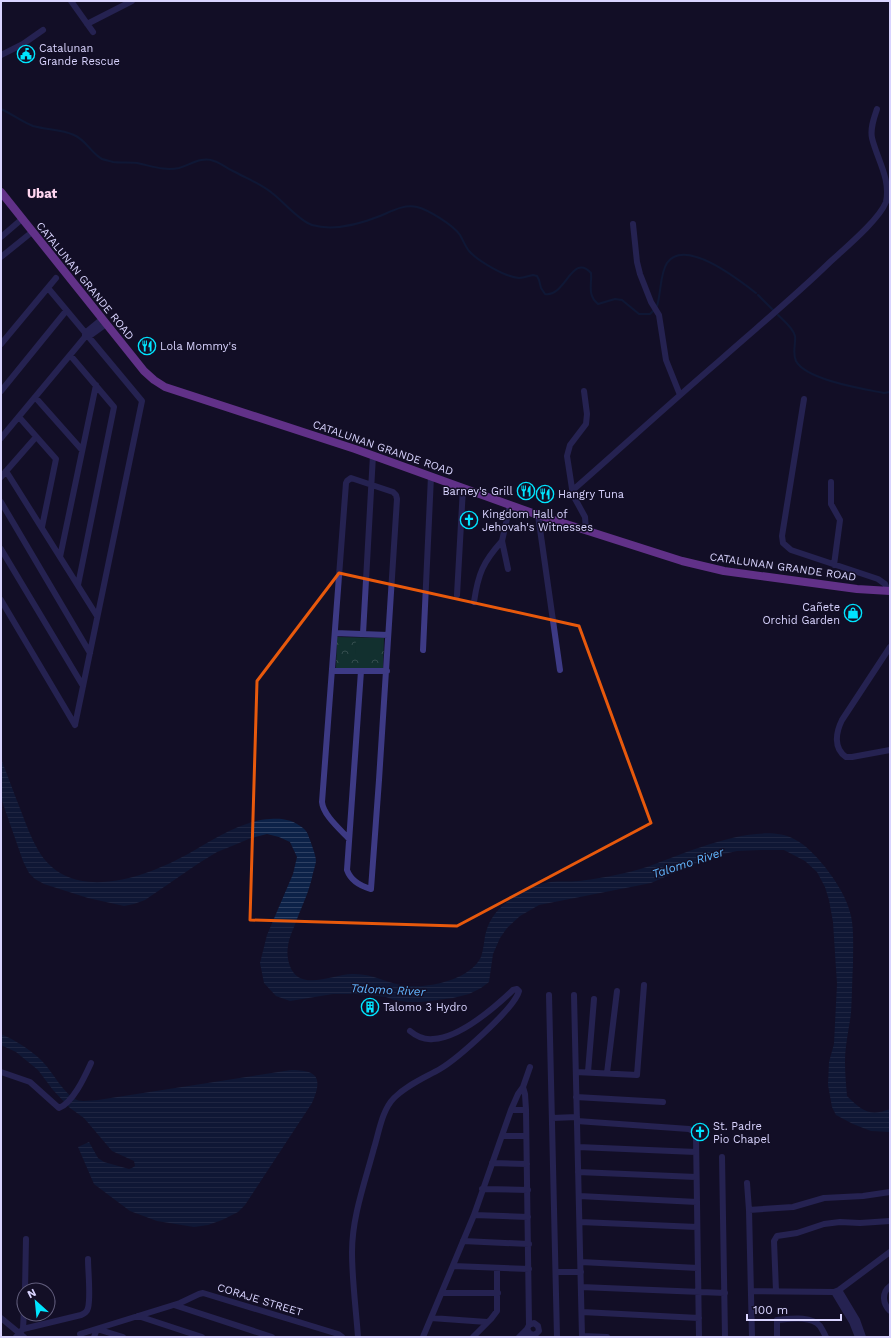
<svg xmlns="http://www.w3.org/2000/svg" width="891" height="1338" viewBox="0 0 891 1338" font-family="'Work Sans',sans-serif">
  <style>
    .park { fill: url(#park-crowns) }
    .pitch { fill: #12302f }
    .water { fill: url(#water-rules) }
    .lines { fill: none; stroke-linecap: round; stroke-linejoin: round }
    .stream { stroke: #0c2248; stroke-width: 2 }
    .minor { stroke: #3d3a85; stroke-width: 6 }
    .major { stroke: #c25bff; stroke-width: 8 }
    .marked { fill: none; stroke: #e8590c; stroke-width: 3; stroke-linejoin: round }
    .labels { text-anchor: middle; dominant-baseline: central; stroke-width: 3; stroke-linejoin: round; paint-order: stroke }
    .poi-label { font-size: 11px; fill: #d9d4ff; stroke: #130f26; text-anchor: start }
    .street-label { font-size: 11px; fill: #d9d4ff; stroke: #130f26 }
    .water-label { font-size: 12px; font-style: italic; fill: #62b6ff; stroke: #130f26 }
    .quarter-label { font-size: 13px; font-weight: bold; fill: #ffd6f0; stroke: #130f26 }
  </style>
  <defs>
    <pattern id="park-crowns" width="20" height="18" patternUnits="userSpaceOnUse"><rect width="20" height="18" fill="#12302f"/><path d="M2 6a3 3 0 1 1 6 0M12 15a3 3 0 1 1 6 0" fill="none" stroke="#344d4e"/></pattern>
    <pattern id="water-rules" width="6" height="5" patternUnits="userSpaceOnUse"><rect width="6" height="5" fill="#0c2248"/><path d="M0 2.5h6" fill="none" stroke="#2f4163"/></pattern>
  </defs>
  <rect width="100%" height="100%" fill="#130f26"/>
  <path class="park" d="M337 637 384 638 383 669 336 668Z"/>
  <path class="pitch" d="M356 639 382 640 381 654H355Z"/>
  <path class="water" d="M1 759C8 776 14 794 21 811 26 824 31 838 38 850 70 905 144 878 188 854 211 841 243 820 270 819 283 818 293 820 303 828 308 833 307 832 310 840 312 846 315 853 316 860 316 863 314 870 313 873 310 889 303 904 297 919 294 928 289 937 288 946 286 956 289 971 298 977 313 986 337 974 352 974 372 973 388 984 407 986 429 988 470 980 481 957 483 951 484 943 485 936 488 922 495 911 507 902 519 893 535 884 551 882 560 881 569 882 579 881 598 879 629 873 647 867 683 854 757 820 794 839 806 845 816 856 825 867 836 881 847 898 851 916 854 930 853 949 853 964 852 981 852 997 851 1013 849 1029 845 1045 845 1062 845 1073 846 1085 847 1096 862 1111 870 1117 890 1109V1132L871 1131 853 1124 836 1115 832 1107 828 1085 829 1062 834 1044 837 984 833 922 829 900 825 887 817 872 805 861 784 850H761L737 851 719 855 690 866 651 883 539 905 520 916 507 928 500 938 493 954 489 982 481 988 469 994 453 998 421 1002H407L394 1000 386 997 357 994H333L290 1001 276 996 264 983 260 963 267 935 293 874 297 857 290 842 279 837 267 834 251 838 232 846 217 852 199 863 145 900 134 904 124 906 88 898 44 884 35 879 29 873 23 861 1 798Z
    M1 1034C15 1040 29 1049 40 1059 52 1070 63 1094 77 1100 82 1102 92 1100 98 1100L291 1070C318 1070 323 1078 312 1103L245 1205 238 1212 222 1220 208 1225 194 1227 157 1221 130 1211 94 1184 78 1147 89 1142 98 1158 104 1162 129 1169 132 1168 135 1166 134 1161 112 1151 84 1118 70 1108 53 1090 38 1070 16 1052 1 1045Z"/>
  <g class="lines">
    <path class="stream" d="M1 109C12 114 22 122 33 126 47 130 61 129 74 135 86 140 91 153 102 159 105 160 110 161 113 162 121 163 130 162 137 163 152 166 164 171 179 168 190 165 202 156 214 161 221 163 228 169 235 172 248 179 261 184 272 193 283 201 299 221 312 225 333 231 360 224 380 216 392 211 404 204 417 207 429 210 453 225 460 235 463 240 465 246 469 251 478 261 505 277 519 278 524 278 528 276 533 275L537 276 539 280 541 288 545 294C565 298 572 252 591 273 592 285 587 295 598 304L615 299 622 300 639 314H650L654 310
      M758 295 774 311
      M657 306C661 294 660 273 667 263 685 237 739 280 756 293
      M778 315C784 321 793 328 795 336 796 345 792 352 796 361 806 380 864 389 884 393L890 392"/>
    <path class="minor" d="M71 1 93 32
      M87 24 132 1
      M1 55 23 44 43 30
      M633 224 637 262 640 274 651 302 659 315 666 360 680 395
      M1 237 22 219
      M1 257 32 232
      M48 288 142 401 75 725
      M86 337H88L106 324
      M1 344 56 278
      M70 355 114 407 78 585
      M1 391 66 311
      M584 391 587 414 586 424 570 445 567 456 573 495 585 517 586 530
      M35 397 82 450
      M804 399 782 536 783 543 791 550 878 579 885 584 888 591
      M19 417 56 459 42 527
      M1 438 85 337V333L102 319
      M6 471 97 616
      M1 477 36 437
      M831 482V504L840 520 834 565
      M573 490C621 448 669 404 718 362 755 329 793 298 829 263 844 249 879 220 886 202 891 179 877 159 872 138 870 128 874 118 877 109
      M1 502 90 653
      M538 515 560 670
      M1 549 83 686
      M60 557 96 385
      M508 569 502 541 510 505
      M457 595 463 488
      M1 600 75 725
      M474 602C478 574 483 562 502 541
      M335 633 388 635
      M363 634 373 455
      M890 647 842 720C836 732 833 748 846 757H852L890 750
      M423 650 431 476
      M332 671H387
      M349 839C341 830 323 815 322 802L346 483 347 481 351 478 393 492 396 495 397 499 379 780 371 889C360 886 351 881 347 870L361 671
      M549 995 557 1337
      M574 995 582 1337
      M1 1072 30 1082 59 1108C73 1103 85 1076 91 1063
      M576 1072 637 1075 644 985
      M588 1072 594 999
      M607 1073 617 991
      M523 1087 525 1094 526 1110 529 1325 527 1329 530 1334
      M576 1097 663 1102
      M511 1110H526
      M552 1118 577 1117
      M577 1121 689 1129 693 1131 696 1136 699 1337
      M502 1136H526
      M578 1147 696 1152
      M722 1157 725 1337
      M492 1163 527 1164
      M578 1172 696 1177
      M747 1183 749 1210 752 1337
      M482 1189 528 1190
      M579 1196 697 1202
      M749 1210 793 1207 824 1198 863 1196 890 1192
      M474 1215 528 1217
      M580 1222 697 1227
      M463 1241 529 1244
      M581 1262 698 1268
      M453 1266 529 1269
      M556 1272H581
      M890 1286C881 1293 883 1304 890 1311
      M581 1287 725 1293
      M25 1290 26 1239
      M839 1290 857 1320 863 1337
      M751 1291 834 1292 839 1290 890 1252
      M776 1291 774 1241 777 1236 797 1233 824 1224 840 1222 860 1223 890 1221
      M834 1292 852 1322 858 1337
      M442 1293H498
      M174 1305 272 1337
      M582 1312 699 1318
      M138 1316 202 1337
      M1 1318 24 1337
      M431 1318 487 1322
      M23 1329 24 1309
      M97 1329 123 1337
      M80 1334 180 1303 199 1294 203 1293 338 1334 342 1337
      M582 1336 607 1337
      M16 1337 23 1329 81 1315C85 1313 87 1312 88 1308 91 1297 88 1271 88 1259
      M94 1337 97 1329
      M358 1337C356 1309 352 1280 352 1252 352 1217 365 1182 374 1148 379 1132 382 1110 394 1098 407 1085 424 1078 440 1069 457 1059 515 1008 519 991L517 989 513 990C494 1008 460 1038 433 1039 424 1040 416 1036 410 1031
      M423 1337 474 1215 511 1110 518 1094 523 1087 530 1067
      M473 1337 491 1319 497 1311V1268
      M519 1337 527 1329
      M526 1337 530 1334 535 1335 539 1331 538 1326 534 1323 529 1325
      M777 1337V1320C789 1319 811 1315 820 1326 822 1329 824 1333 826 1337"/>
    <path class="major" d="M1 192 144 371 154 380 165 387 355 449 538 515 682 561 724 571 857 589 890 591"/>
  </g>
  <path d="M0 0H891V1338H0ZM339 573 579 626 651 823 457 926 250 920 257 681Z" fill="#130f26" fill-opacity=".55" fill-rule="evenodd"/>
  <path class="marked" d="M339 573 579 626 651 823 457 926 250 920 257 681Z"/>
  <defs>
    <symbol id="civic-ring" viewBox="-11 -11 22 22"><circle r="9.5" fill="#130f26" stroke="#00e5ff" stroke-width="1.5"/><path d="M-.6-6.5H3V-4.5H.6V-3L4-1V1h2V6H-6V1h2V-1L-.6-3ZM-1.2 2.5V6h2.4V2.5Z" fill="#00e5ff"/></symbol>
    <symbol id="restaurant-ring" viewBox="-11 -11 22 22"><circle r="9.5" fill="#130f26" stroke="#00e5ff" stroke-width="1.5"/><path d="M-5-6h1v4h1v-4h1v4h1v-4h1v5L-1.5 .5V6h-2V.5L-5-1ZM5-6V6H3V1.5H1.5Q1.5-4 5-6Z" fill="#00e5ff"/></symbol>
    <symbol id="church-ring" viewBox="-11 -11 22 22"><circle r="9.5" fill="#130f26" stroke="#00e5ff" stroke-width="1.5"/><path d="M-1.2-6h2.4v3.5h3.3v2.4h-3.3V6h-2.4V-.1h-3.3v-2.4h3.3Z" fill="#00e5ff"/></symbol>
    <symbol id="shop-ring" viewBox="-11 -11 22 22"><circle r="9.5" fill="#130f26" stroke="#00e5ff" stroke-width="1.5"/><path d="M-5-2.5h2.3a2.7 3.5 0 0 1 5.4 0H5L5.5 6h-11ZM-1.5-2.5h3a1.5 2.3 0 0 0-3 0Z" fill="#00e5ff"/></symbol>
    <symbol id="building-ring" viewBox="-11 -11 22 22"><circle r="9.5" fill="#130f26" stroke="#00e5ff" stroke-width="1.5"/><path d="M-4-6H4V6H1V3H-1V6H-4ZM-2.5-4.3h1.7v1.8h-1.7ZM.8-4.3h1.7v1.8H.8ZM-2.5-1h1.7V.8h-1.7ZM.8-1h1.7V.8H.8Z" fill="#00e5ff"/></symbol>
  </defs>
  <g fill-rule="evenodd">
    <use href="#civic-ring" x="16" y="44" width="20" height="20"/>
    <use href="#restaurant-ring" x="137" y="336" width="20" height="20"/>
    <use href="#restaurant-ring" x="516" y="481" width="20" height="20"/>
    <use href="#restaurant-ring" x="535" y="484" width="20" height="20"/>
    <use href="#church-ring" x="459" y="510" width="20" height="20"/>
    <use href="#shop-ring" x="843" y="603" width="20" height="20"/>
    <use href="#building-ring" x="360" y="997" width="20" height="20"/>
    <use href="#church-ring" x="690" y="1122" width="20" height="20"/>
  </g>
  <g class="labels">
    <g class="poi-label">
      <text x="39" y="48">Catalunan<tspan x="39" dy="13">Grande Rescue</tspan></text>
      <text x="160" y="346">Lola Mommy's</text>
      <text x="513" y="491" text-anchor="end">Barney's Grill</text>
      <text x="558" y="494">Hangry Tuna</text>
      <text x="482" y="514">Kingdom Hall of<tspan x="482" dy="13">Jehovah's Witnesses</tspan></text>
      <text x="840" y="607" text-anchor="end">Cañete<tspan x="840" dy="13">Orchid Garden</tspan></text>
      <text x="383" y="1007">Talomo 3 Hydro</text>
      <text x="713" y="1126">St. Padre<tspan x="713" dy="13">Pio Chapel</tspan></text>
    </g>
    <g class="street-label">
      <text transform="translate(85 281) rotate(51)">CATALUNAN GRANDE ROAD</text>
      <text transform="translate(383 448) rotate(19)">CATALUNAN GRANDE ROAD</text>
      <text transform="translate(783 567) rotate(8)">CATALUNAN GRANDE ROAD</text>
      <text transform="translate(260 1300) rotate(17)">CORAJE STREET</text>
    </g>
    <g class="water-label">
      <text transform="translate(688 863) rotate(-18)">Talomo River</text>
      <text transform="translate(388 990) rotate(3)">Talomo River</text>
    </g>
    <g class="quarter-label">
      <text x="42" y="193">Ubat</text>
    </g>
  </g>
  <rect width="891" height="1338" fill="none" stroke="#d9d4ff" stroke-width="4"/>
  <g transform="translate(36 1302) rotate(333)"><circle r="19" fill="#130f26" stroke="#625e7d"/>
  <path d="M0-3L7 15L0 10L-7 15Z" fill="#00e5ff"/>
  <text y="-6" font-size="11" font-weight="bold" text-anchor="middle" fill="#d9d4ff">N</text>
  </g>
  <path d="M747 1314v6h94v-6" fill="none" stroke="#d9d4ff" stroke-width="2"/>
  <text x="753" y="1314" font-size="12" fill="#d9d4ff" stroke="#130f26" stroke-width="3" paint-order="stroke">100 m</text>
</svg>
